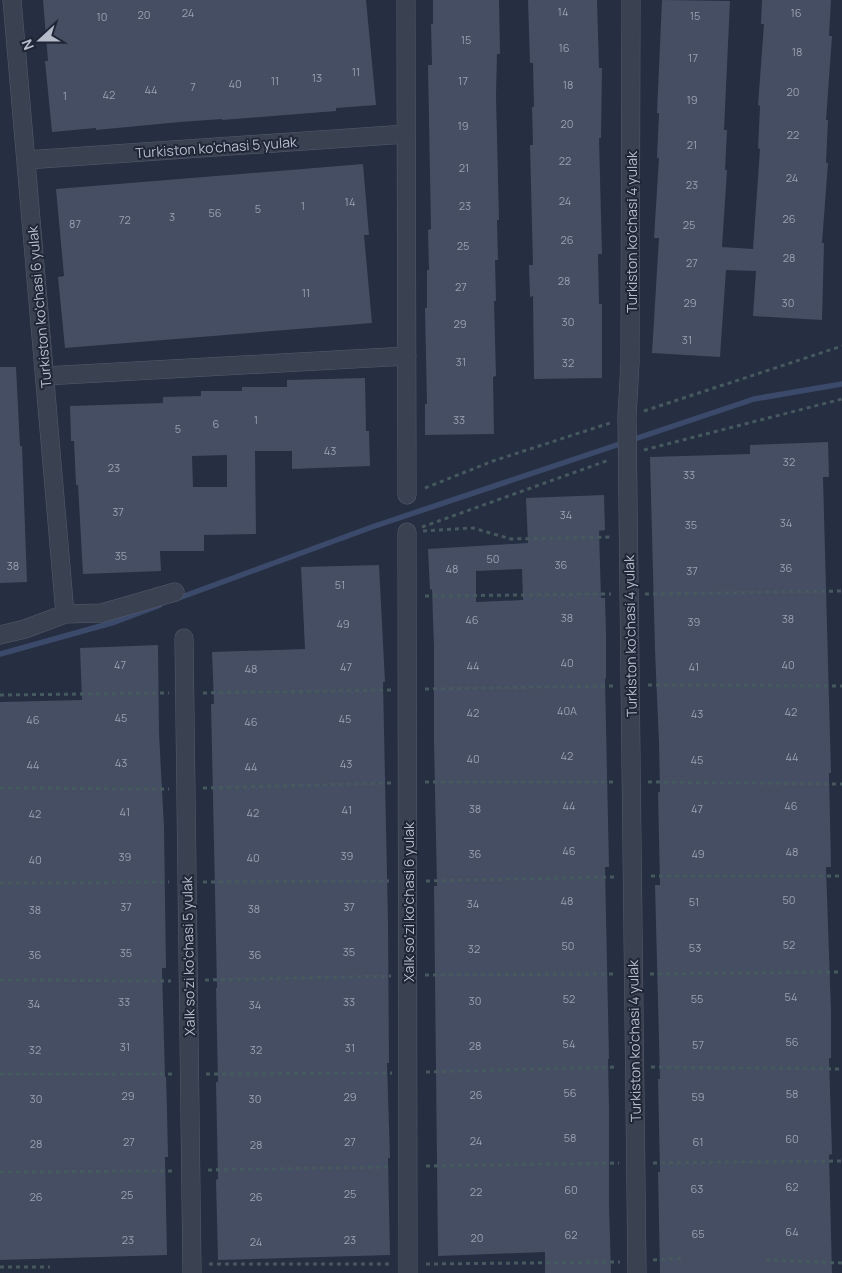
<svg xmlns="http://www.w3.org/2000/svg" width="842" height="1273" viewBox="0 0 842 1273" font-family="Manrope,sans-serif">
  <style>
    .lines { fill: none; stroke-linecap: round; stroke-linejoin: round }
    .stream { stroke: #3b4a6a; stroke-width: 5.5 }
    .building { fill: #454e63; fill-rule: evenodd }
    .minor-casing { stroke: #555c6b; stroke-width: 19 }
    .path { stroke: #46595f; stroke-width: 3; stroke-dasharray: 4 4; stroke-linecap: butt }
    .minor { stroke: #3a4151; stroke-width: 18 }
    .labels { text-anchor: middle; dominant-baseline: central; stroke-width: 4; stroke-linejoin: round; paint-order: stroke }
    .number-label { font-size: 11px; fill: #9aa0b1 }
    .street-label { font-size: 14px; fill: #b7bccb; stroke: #1f2636 }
  </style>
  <rect width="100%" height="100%" fill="#262e41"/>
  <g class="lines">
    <path class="stream" d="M176 599 372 527 754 399 842 384
      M0 654 115 622 160 605"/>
  </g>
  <path class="building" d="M43 0H366L376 105 336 108V111L222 120V119L180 122 96 130V128L52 132 45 61H48Z
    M433 0H499L500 54H497L496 96 499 220H497L498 260H495L496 301H494L496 376 493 377 494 434 425 435V404H427L425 308H427V270H429L428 230 431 229 428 65H432L431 24H433Z
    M528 0H597L599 68H602L601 138H599L602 254H598L599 304H602V378L534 379 533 296 530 297 529 265H533L530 145H533L532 107H534L533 63H530Z
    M662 0 730 1 724 130H727L725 170H727L722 247 753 249 760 149 758 148 760 106 758 105 764 24H761L762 0H831L829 36H832L826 120H828L826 163H828L822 243H824L822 320 753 316 756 271 726 270 720 357 652 353 659 238H654L659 158H657L659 113H657Z
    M363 164 369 235H364L372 323 65 348 58 277 64 276 56 189Z
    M0 367H16L20 446H22L27 582 0 583Z
    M365 378 366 431H369L370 466 292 469V451H255L256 534 204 535V551H160L161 571 83 574 78 485H76L74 441H71L70 406 163 403V397L201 396V391H242V387H287V380ZM227 455V487H193L192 456Z
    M828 442 829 477H823L831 773H829L831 867H826L831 1012V1058H829L832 1154 829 1155 832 1273H660L658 1172H660L658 1079H660L655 885H660L658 792H660L659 743 655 650 650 457 750 454V445Z
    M604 495 605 530 599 531 601 598H605L606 633V678L605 679 609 867H605L606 916 609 1059H608L609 1108V1205L611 1273H545V1252L438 1256 434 886H437L434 742V648L432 589 430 590 428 549 528 543 526 498ZM522 569 523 600 476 602V571Z
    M379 565 385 682H383L388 922 389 1063H387L390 1158H388L390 1255 218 1260 216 1180 218 1179 216 1082H218L216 988H217L212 750 211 704H214L212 652 305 649 301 567Z
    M158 645 159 733 164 827 166 968H162L165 1077H166L167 1111 168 1157H165L167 1255 0 1260V702L82 700 80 648Z"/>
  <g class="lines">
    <defs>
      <path id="minor" d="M12 0 65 614
        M406 0 407 495
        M631 0 630 363 627 417 637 1273
        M26 160 406 134
        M45 376 407 356
        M407 532 408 1273
        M0 635 25 629 65 614 102 613 175 592
        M184 638 192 1273"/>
    </defs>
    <use href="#minor" class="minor-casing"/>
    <path class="path" d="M644 411 842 346
      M644 450 842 399
      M425 488 493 461 610 423
      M422 527 609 460
      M423 531 473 528 511 539 612 537
      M645 594 842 591
      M425 596 611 594
      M648 685 842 686
      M425 689 614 686
      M203 693 391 690
      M0 695 169 693
      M425 782H614
      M648 782 842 784
      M0 788 169 789
      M203 788 391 783
      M651 876H842
      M426 881 614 877
      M203 882 389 881
      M0 883 169 882
      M650 974 842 972
      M425 975 616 974
      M0 980 171 981
      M205 980 391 976
      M651 1067 842 1069
      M426 1072 617 1067
      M0 1074H172
      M206 1074 392 1073
      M653 1163 842 1161
      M426 1166 619 1163
      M208 1170 392 1167
      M0 1172 174 1171
      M653 1260 685 1258
      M766 1260 842 1263
      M209 1264H390
      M426 1264 620 1262
      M0 1267H50"/>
    <use href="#minor" class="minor"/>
  </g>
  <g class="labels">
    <g class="number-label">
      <text x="563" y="11">14</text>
      <text x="188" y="12">24</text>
      <text x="796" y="12">16</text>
      <text x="144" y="14">20</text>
      <text x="695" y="15">15</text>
      <text x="102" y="16">10</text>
      <text x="466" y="39">15</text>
      <text x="564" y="47">16</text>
      <text x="797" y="51">18</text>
      <text x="693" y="57">17</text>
      <text x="356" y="71">11</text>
      <text x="317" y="77">13</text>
      <text x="275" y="80">11</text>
      <text x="463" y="80">17</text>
      <text x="235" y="83">40</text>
      <text x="568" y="84">18</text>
      <text x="193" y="86">7</text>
      <text x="151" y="89">44</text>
      <text x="793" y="91">20</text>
      <text x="109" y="94">42</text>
      <text x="65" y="95">1</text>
      <text x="692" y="99">19</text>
      <text x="567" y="123">20</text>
      <text x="463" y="125">19</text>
      <text x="793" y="134">22</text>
      <text x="692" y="144">21</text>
      <text x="565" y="160">22</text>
      <text x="464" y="167">21</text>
      <text x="792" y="177">24</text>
      <text x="692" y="184">23</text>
      <text x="565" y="200">24</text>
      <text x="350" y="201">14</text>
      <text x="303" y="205">1</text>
      <text x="465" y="205">23</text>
      <text x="258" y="208">5</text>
      <text x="215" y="212">56</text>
      <text x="172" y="216">3</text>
      <text x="789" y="218">26</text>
      <text x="125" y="219">72</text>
      <text x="75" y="223">87</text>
      <text x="689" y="224">25</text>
      <text x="567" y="239">26</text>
      <text x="463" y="245">25</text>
      <text x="789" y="257">28</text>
      <text x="692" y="262">27</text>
      <text x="564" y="280">28</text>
      <text x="461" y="286">27</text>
      <text x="306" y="292">11</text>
      <text x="690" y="302">29</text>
      <text x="788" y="302">30</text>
      <text x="568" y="321">30</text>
      <text x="460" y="323">29</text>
      <text x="687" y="339">31</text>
      <text x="461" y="361">31</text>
      <text x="568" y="362">32</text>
      <text x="256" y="419">1</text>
      <text x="459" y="419">33</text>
      <text x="216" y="423">6</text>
      <text x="178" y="428">5</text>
      <text x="330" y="450">43</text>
      <text x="789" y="461">32</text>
      <text x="114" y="467">23</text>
      <text x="689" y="474">33</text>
      <text x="118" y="511">37</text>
      <text x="566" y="514">34</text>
      <text x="786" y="522">34</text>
      <text x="691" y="524">35</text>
      <text x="121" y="555">35</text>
      <text x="493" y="558">50</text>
      <text x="561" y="564">36</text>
      <text x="13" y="565">38</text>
      <text x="786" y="567">36</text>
      <text x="452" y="568">48</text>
      <text x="692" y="570">37</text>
      <text x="340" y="584">51</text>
      <text x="567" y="617">38</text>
      <text x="788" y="618">38</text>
      <text x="472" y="619">46</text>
      <text x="694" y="621">39</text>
      <text x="343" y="623">49</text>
      <text x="567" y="662">40</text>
      <text x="120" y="664">47</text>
      <text x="788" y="664">40</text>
      <text x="473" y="665">44</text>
      <text x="346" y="666">47</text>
      <text x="694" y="666">41</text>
      <text x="251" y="668">48</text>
      <text x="567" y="710">40A</text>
      <text x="791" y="711">42</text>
      <text x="473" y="712">42</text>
      <text x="697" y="713">43</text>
      <text x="121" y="717">45</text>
      <text x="345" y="718">45</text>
      <text x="33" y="719">46</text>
      <text x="251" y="721">46</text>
      <text x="567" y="755">42</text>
      <text x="792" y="756">44</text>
      <text x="473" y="758">40</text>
      <text x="697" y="759">45</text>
      <text x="121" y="762">43</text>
      <text x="346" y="763">43</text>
      <text x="33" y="764">44</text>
      <text x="251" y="766">44</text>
      <text x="569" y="805">44</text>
      <text x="791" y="805">46</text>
      <text x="475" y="808">38</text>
      <text x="697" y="808">47</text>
      <text x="347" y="809">41</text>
      <text x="125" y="811">41</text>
      <text x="253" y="812">42</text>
      <text x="35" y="813">42</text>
      <text x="569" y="850">46</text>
      <text x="792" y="851">48</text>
      <text x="475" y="853">36</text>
      <text x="698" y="853">49</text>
      <text x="347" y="855">39</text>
      <text x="125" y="856">39</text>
      <text x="253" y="857">40</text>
      <text x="35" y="859">40</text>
      <text x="789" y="899">50</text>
      <text x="567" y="900">48</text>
      <text x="694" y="901">51</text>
      <text x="473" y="903">34</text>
      <text x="126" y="906">37</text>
      <text x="349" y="906">37</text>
      <text x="254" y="908">38</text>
      <text x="35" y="909">38</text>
      <text x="789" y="944">52</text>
      <text x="568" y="945">50</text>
      <text x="695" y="947">53</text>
      <text x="474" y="948">32</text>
      <text x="349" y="951">35</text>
      <text x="126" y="952">35</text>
      <text x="35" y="954">36</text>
      <text x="255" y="954">36</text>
      <text x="791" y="996">54</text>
      <text x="569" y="998">52</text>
      <text x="697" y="998">55</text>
      <text x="475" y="1000">30</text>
      <text x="124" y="1001">33</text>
      <text x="349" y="1001">33</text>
      <text x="34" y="1003">34</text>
      <text x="255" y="1004">34</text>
      <text x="792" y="1041">56</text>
      <text x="569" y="1043">54</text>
      <text x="698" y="1044">57</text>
      <text x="475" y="1045">28</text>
      <text x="125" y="1046">31</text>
      <text x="350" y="1047">31</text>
      <text x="35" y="1049">32</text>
      <text x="256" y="1049">32</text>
      <text x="570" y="1092">56</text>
      <text x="792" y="1093">58</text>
      <text x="476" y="1094">26</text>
      <text x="128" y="1095">29</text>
      <text x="350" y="1096">29</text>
      <text x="698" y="1096">59</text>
      <text x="36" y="1098">30</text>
      <text x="255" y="1098">30</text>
      <text x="570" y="1137">58</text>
      <text x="792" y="1138">60</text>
      <text x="476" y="1140">24</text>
      <text x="129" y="1141">27</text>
      <text x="350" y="1141">27</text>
      <text x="698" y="1141">61</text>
      <text x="36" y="1143">28</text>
      <text x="256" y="1144">28</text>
      <text x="792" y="1186">62</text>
      <text x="697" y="1188">63</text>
      <text x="571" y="1189">60</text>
      <text x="476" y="1191">22</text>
      <text x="350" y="1193">25</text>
      <text x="127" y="1194">25</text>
      <text x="36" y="1196">26</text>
      <text x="256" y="1196">26</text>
      <text x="792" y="1231">64</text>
      <text x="698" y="1233">65</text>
      <text x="571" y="1234">62</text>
      <text x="477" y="1237">20</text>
      <text x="128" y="1239">23</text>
      <text x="350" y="1239">23</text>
      <text x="256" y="1241">24</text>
    </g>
    <g class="street-label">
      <text transform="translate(216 147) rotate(-4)">Turkiston ko'chasi 5 yulak</text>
      <text transform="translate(631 232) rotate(-90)">Turkiston ko'chasi 4 yulak</text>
      <text transform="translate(39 307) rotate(-95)">Turkiston ko'chasi 6 yulak</text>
      <text transform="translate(630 636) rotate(-91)">Turkiston ko'chasi 4 yulak</text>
      <text transform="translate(408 902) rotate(-90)">Xalk so'zi ko'chasi 6 yulak</text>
      <text transform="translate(188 956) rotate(-91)">Xalk so'zi ko'chasi 5 yulak</text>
      <text transform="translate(634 1041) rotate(-91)">Turkiston ko'chasi 4 yulak</text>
    </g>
  </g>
  <g transform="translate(40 40) rotate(249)" stroke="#1f2636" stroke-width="4" paint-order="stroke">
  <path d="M0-4L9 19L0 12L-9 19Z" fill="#b7bccb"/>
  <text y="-8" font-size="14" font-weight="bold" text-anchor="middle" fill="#b7bccb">N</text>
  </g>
</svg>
